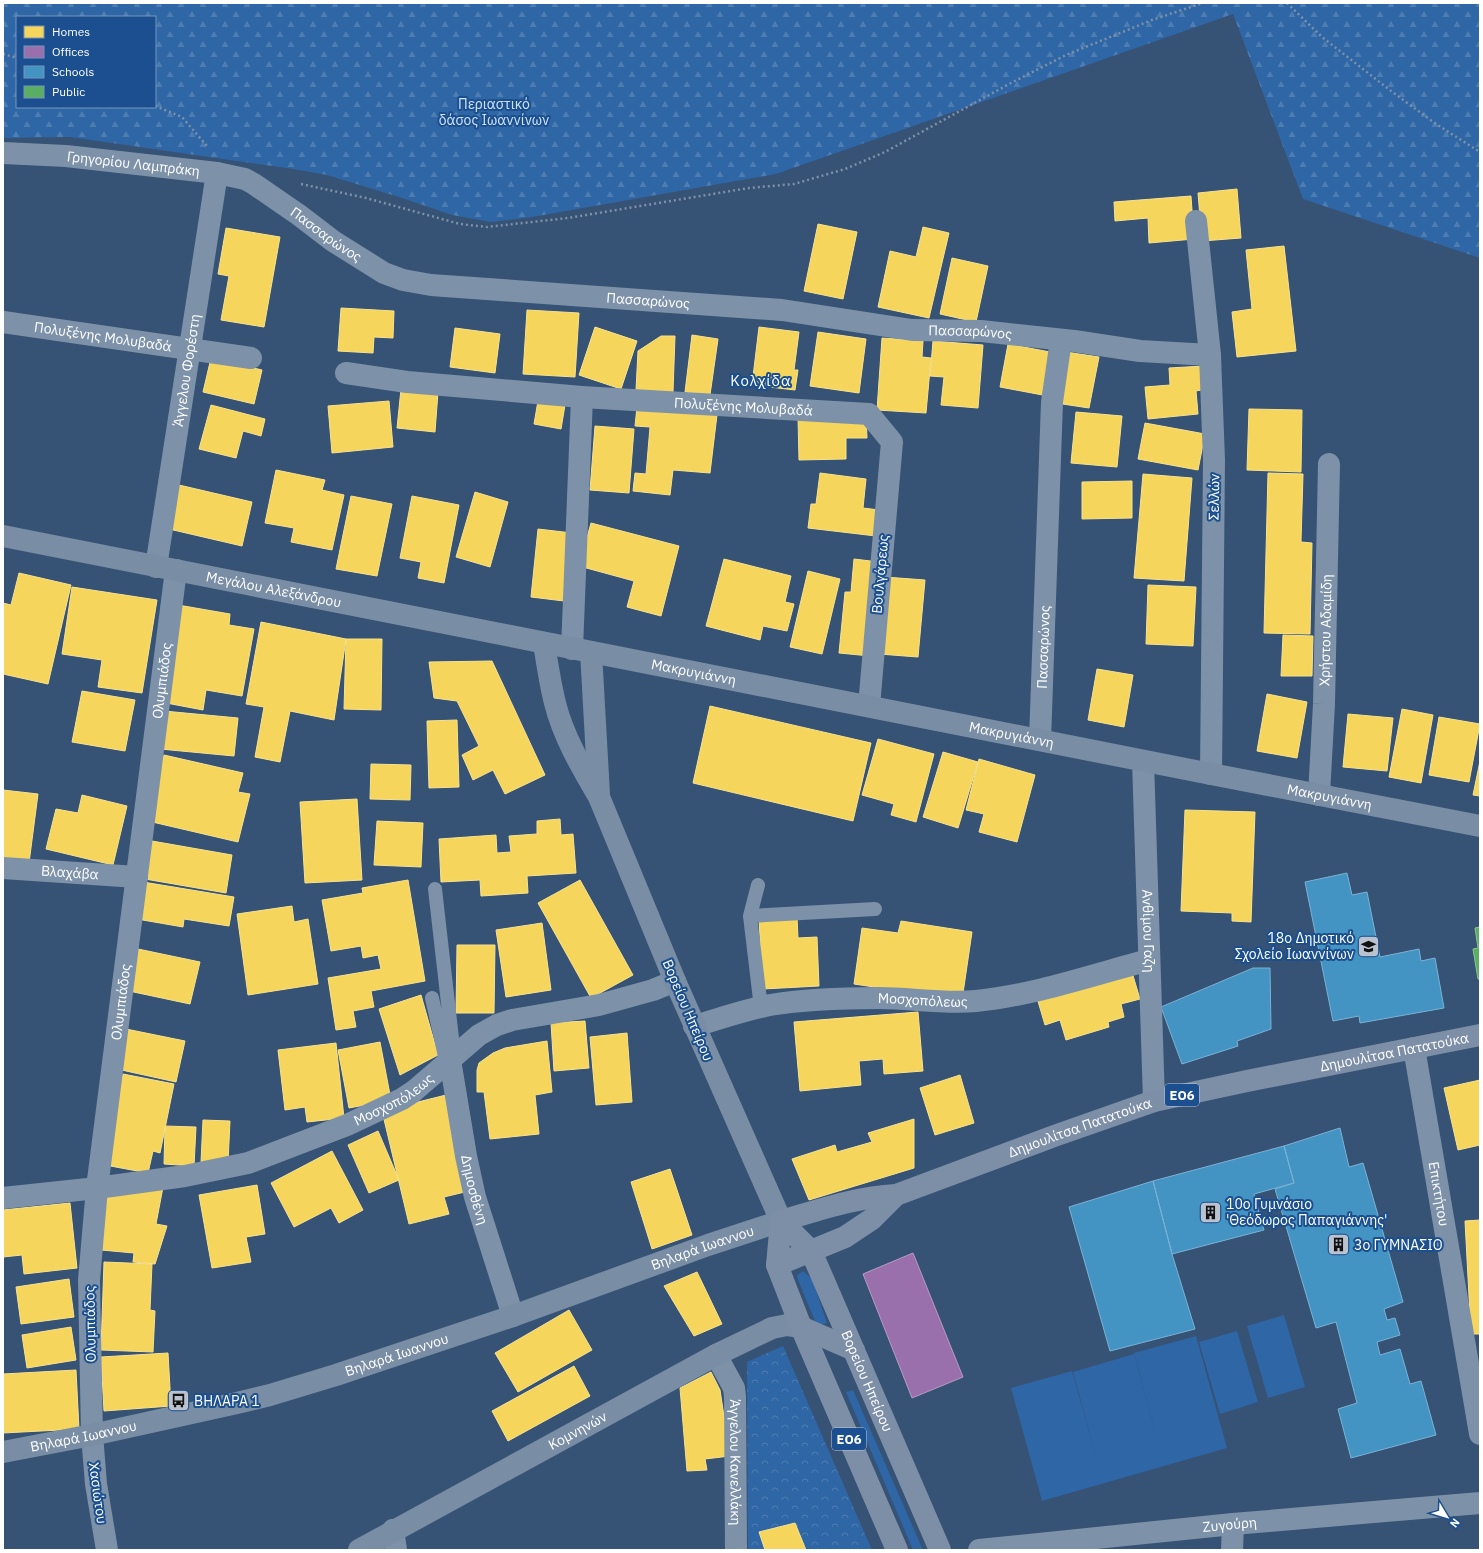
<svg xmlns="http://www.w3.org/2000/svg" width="1483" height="1553" viewBox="0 0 1483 1553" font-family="'IBM Plex Sans',sans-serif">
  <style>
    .green { fill: #2f66a5 }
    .forest { fill: url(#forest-firs); fill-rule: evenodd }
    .park { fill: url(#park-crowns) }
    .homes { fill: #f6d55c; stroke: #f9e28d }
    .offices { fill: #9970ab; stroke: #b89bc4 }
    .schools { fill: #4393c3; stroke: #7bb3d5 }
    .public { fill: #5aae61; stroke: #8cc690 }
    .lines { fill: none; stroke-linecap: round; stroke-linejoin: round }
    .path { stroke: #7d92a8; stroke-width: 2.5; stroke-dasharray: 2 3; stroke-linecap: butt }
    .lane { stroke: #7d92a8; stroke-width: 14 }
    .street { stroke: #7d92a8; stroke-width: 22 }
    .secondary { stroke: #798da4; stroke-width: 22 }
    .primary { stroke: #7d8ea7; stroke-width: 22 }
    .labels { text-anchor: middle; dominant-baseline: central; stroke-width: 4; stroke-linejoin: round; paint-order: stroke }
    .shield { fill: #1b4f8f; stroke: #bbcadd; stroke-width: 1 }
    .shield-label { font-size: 13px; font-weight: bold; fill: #fff }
    .park-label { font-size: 14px; fill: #cfe3fa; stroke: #1b4f8f }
    .street-label { font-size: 14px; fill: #fff; stroke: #1b4f8f }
    .poi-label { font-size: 14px; fill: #fff; stroke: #1b4f8f; text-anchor: start }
    .neighbourhood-label { font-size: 15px; letter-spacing: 1px; fill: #fff; stroke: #1b4f8f }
  </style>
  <defs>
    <pattern id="forest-firs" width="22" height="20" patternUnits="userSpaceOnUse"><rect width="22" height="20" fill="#2f66a5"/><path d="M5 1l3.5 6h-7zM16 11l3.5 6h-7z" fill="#4e7db2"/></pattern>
    <pattern id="park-crowns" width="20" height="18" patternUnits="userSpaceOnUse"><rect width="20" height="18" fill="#2f66a5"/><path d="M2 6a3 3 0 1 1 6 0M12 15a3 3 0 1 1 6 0" fill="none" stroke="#4e7db2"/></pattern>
  </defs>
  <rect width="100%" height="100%" fill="#365274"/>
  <path class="green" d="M803 1271 810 1277 813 1282 827 1323 817 1326 798 1280 797 1275Z
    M1284 1315 1305 1387 1268 1398 1247 1326Z
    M1237 1331 1258 1402 1220 1414 1199 1342Z
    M1196 1336 1227 1448 1042 1501 1011 1388 1072 1371 1097 1460 1073 1372 1134 1354 1162 1456 1134 1353Z
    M853 1390 923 1550H913L846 1392Z"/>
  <path class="forest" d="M3 3H1480V258L1303 199 1233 14 776 174 532 217 491 222 452 215 402 198 327 175 293 169 70 137 3 138ZM17 17H155V107H17Z"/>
  <path class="park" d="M783 1346 872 1550H748L747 1362Z"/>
  <path class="homes" d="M1237 189 1241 238 1202 241 1198 193Z
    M1191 196 1194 239 1149 243 1148 218 1115 221 1114 202Z
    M818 224 857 232 843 299 804 291Z
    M923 227 949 233 929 318 878 307 890 251 916 257Z
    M226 228 280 237 264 327 221 320 229 276 218 274Z
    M1284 246 1296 351 1237 357 1232 312 1252 309 1246 250Z
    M952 258 988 266 976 322 940 314Z
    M341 308 394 311 393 338 374 337 373 353 338 351Z
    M527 310 579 313 575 377 523 374Z
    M595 327 637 341 621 389 579 375Z
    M759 327 799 332 794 370H798L795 390 752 385Z
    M455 328 500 334 495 373 450 367Z
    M818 332 866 339 859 393 810 386Z
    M692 335 718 339 710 395 685 392Z
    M661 336H675L673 392 636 390 638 351Z
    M882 338 923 341 922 357 931 358 926 413 877 410Z
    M933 341 983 345 978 408 941 405 944 377 930 376Z
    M1008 344 1055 353 1048 396 1000 387Z
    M1066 352 1099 357 1089 408 1056 403Z
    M211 358 262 370 254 404 203 392Z
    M1204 366 1206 389 1196 391 1198 414 1148 419 1145 387 1170 385 1169 368Z
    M401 389 438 392 435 432 397 428Z
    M389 401 393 447 332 453 328 406Z
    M538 401 565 405 561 429 534 424Z
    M211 405 265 419 261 436 243 431 236 458 199 449Z
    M637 407 717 415 710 473 673 470 670 495 633 491 635 473 646 474 650 427 635 426Z
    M1249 409 1302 410 1301 472 1247 470Z
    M1076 412 1122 416 1117 467 1071 463Z
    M866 416 867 438H846V459L799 460 798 418Z
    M1145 423 1205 434 1198 470 1138 459Z
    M595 426 634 429 629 493 590 490Z
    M276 470 325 480 322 490 344 495 332 550 291 542 294 528 265 523Z
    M820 473 866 479 863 508 879 510 876 536 808 528 811 504H816Z
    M1268 473 1303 474 1301 542 1312 543 1310 634 1264 633Z
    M1143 474 1192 478 1184 581 1134 578Z
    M1132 481V518L1082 519V482Z
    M179 485 252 502 242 546 169 529Z
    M475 492 508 502 490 567 456 557Z
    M351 496 392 504 377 576 336 569Z
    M412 496 459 505 444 583 418 578 421 562 400 558Z
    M591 523 679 546 661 616 627 607 634 581 579 566Z
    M538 529 572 533 564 601 531 597Z
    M724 559 791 576 785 602 794 604 787 631 763 626 760 640 706 626Z
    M854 559 879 562 870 656 839 653 845 592H851Z
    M808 571 840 579 822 654 790 647Z
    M19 573 71 585 48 684 3 674V603L11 605Z
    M885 577 925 580 918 657 879 654Z
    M1148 585 1196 587 1193 646 1146 644Z
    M72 587 157 600 142 693 98 687 102 660 62 654Z
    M178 605 230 614 229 625 254 629 242 696 206 690 203 710 161 702Z
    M261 622 346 639 334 720 290 711 280 762 255 757 264 707 246 704Z
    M1283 635 1313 636 1312 676H1281Z
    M346 639H382L381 710 344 709Z
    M492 661 545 775 505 794 493 770 473 780 462 755 479 746 457 701 434 698 429 662Z
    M1097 669 1133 675 1124 727 1088 720Z
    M82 691 135 700 125 751 72 742Z
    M1267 694 1307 702 1297 758 1257 751Z
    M710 706 871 743 853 821 693 783Z
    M1402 709 1433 715 1421 783 1389 777Z
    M164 711 238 718 234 756 160 749Z
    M1348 714 1393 718 1387 771 1343 767Z
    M1439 717 1480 724 1469 782 1429 775Z
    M457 720 459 787 429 788 427 721Z
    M878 739 934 754 916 822 891 815 894 804 862 795Z
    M943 752 978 762 958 828 923 817Z
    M164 755 243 773 238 792 250 794 238 842 148 821Z
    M979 759 1035 775 1017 842 979 832 984 814 966 810Z
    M1480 761V796L1473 795Z
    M371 764 411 765 410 800 370 799Z
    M3 790 38 794 29 863 3 860Z
    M82 795 127 806 113 865 46 849 56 809 78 813Z
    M357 799 362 880 305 883 300 802Z
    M1185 810 1255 812 1251 922 1232 921V913L1181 911Z
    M560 819 561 835 573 834 576 873 527 876 528 893 481 896 480 880 441 882 439 839 496 835 497 853 511 852 509 836 537 834V821Z
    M377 821 423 823 421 867 374 865Z
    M152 841 232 855 226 893 145 879Z
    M408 880 425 981 371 991 374 1007 353 1011 356 1027 336 1030 328 978 381 969 378 955 363 958 361 946 331 951 322 900 363 893 362 888Z
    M580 880 633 975 591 998 538 903Z
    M143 882 234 897 229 926 184 919 183 927 137 919Z
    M292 906 294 922 308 919 318 984 248 995 237 914Z
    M797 917 798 938 817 937 819 986 763 989 759 919Z
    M901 921 972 932 962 1000 854 984 862 928 898 933Z
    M542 923 551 990 506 997 496 930Z
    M457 945H495L494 1013H456Z
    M138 949 200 962 190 1004 129 991Z
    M1131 969 1140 999 1121 1004 1124 1017 1108 1022 1109 1027 1066 1040 1060 1020 1045 1025 1037 998Z
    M421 995 438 1055 400 1075 379 1009Z
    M918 1012 923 1071 884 1074 883 1059 859 1061 861 1085 800 1091 794 1022Z
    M585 1021 589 1068 554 1071 551 1023Z
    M126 1029 185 1041 176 1082 117 1069Z
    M627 1033 632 1102 596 1105 590 1037Z
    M547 1041 552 1092 535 1095 539 1134 490 1139 484 1092H477V1070L479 1063 493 1053 505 1048Z
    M380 1042 391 1100 349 1108 338 1050Z
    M336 1043 344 1118 307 1122 305 1107 285 1110 278 1050Z
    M123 1074 174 1084 160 1153 153 1151 148 1173 105 1165Z
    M960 1075 974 1123 935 1135 920 1088Z
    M1480 1080V1145L1458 1150 1444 1088Z
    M446 1095 469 1191 444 1197 449 1214 409 1224 382 1111Z
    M914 1119V1168L809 1200 792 1159 835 1145 837 1152 872 1142 868 1133Z
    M203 1120 230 1121 228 1163 201 1162Z
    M165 1126 196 1127 194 1166 164 1164Z
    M378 1131 399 1180 369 1193 348 1145Z
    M332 1151 363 1210 339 1223 331 1208 294 1227 271 1183Z
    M670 1169 692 1235 652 1249 631 1182Z
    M257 1185 265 1234 246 1237 251 1262 212 1268 199 1195Z
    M163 1187 156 1224 167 1226 155 1264 133 1262 134 1253 101 1250 96 1193Z
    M70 1203 77 1268 24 1274 22 1255 3 1257V1210Z
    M1480 1220V1334H1471L1465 1221Z
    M104 1262 152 1264 150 1310 155 1311 153 1352 101 1350Z
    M697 1272 722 1324 694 1336 664 1286Z
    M69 1279 74 1317 21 1324 16 1287Z
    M569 1310 592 1350 518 1392 495 1353Z
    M71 1327 76 1360 27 1368 22 1335Z
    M168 1353 171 1406 104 1411 101 1357Z
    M574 1366 590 1396 508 1441 492 1411Z
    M76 1370 79 1429 3 1433V1374Z
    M711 1372 720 1390 730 1456 705 1459 707 1470 687 1471 680 1388Z
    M795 1523 806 1550H765L759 1532Z"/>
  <path class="offices" d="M913 1253 963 1377 912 1398 863 1274Z"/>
  <path class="schools" d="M1347 873 1352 895 1367 892 1380 957 1419 949 1421 961 1435 958 1444 1008 1360 1023 1359 1016 1333 1021 1305 882Z
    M1253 968H1270L1271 1029 1237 1041 1238 1046 1182 1064 1161 1007Z
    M1340 1128 1349 1167 1363 1163 1403 1302 1384 1309 1387 1320 1395 1318 1400 1335 1377 1342 1380 1355 1400 1349 1410 1384 1421 1381 1436 1435 1351 1458 1338 1409 1357 1403 1336 1322 1316 1328 1275 1189 1294 1183 1284 1146Z
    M1284 1146 1294 1183 1254 1194 1264 1230 1172 1254 1153 1181Z
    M1153 1181 1172 1254 1195 1329 1110 1351 1069 1207Z"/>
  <path class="public" d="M1480 927V979H1478L1473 949 1478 948 1475 928Z"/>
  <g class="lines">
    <path class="path" d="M1287 3 1322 37 1391 91 1436 124 1480 152
      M3 54 17 58
      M155 106 182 117 207 146
      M301 184 366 198 460 224 487 227 568 218 749 188 794 184 845 169 885 152 1011 83 1066 55 1152 20 1203 3"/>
    <path class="lane" d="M758 885 750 916 761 1008
      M435 889 454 1056
      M750 916 875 909
      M432 998 446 1061"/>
    <g class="street">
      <path id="s1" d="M3 153 66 156 217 173 245 179 254 184 299 215 333 241 384 273 403 280 431 285 782 310 912 330 981 331 1074 341 1140 351 1210 355"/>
      <path d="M1196 221 1210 355 1214 460 1211 774"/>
      <path id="s2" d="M3 322 251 358"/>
      <path id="s3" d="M346 373 407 382 582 397 869 414 892 442 869 706"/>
      <path id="s4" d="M156 567 217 173"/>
      <path d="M572 649 582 397"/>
      <path id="s5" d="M1040 740 1052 402 1061 340"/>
      <path id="s6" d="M1143 761 1154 1101"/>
      <path id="s7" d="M1319 795 1324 704 1329 464"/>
      <path id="s8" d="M3 868 137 877"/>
      <path id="s9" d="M694 1026C719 1019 744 1010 770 1005 806 999 843 998 879 998 911 998 943 1004 976 1001 1035 995 1092 975 1149 960"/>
      <path id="s10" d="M1414 1048 1480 1434"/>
      <path id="s11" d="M450 1060 466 1156 475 1197 513 1316"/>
      <path id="s12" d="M3 1198 97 1188 185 1176 248 1163 347 1125 402 1099 414 1091 479 1035 497 1025 512 1020 599 1005 653 990 675 981"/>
      <path id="s13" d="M716 1355 734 1388 735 1397 736 1550"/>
      <path d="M393 1530 396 1550"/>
      <path id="s14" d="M107 1550 96 1484 92 1435 89 1280 97 1188 176 570"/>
      <path id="s15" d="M979 1550 1233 1524 1480 1503"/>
      <path d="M1232 1550 1233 1524"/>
    </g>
    <g class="secondary">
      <path id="s16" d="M3 536 1211 774 1480 826"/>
      <path d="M591 652 599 794"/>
      <path id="s17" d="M3 1452 92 1435 237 1403 270 1395 336 1375 513 1316 708 1245 781 1221 675 981 599 797C582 768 563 736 555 703 550 683 547 663 544 643"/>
      <path id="s18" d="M359 1550 716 1355 772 1328 787 1325 801 1327"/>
    </g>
    <g class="primary">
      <path id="s19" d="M781 1221C819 1210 856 1197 896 1195L1057 1135 1154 1101 1247 1081 1480 1035"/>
      <path id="s20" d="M781 1221 811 1251 940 1550"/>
      <path d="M781 1221 777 1265 801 1327 897 1550"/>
      <path d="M777 1265 845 1237 872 1219 896 1195"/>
      <path d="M801 1327 854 1350"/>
    </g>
  </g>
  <defs>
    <symbol id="school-square" viewBox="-11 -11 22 22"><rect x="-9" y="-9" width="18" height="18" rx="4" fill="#b9c2ce" stroke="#1b4f8f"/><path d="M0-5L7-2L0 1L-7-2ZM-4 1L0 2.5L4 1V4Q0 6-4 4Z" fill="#111"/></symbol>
    <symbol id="building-square" viewBox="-11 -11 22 22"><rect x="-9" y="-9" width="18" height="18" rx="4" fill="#b9c2ce" stroke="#1b4f8f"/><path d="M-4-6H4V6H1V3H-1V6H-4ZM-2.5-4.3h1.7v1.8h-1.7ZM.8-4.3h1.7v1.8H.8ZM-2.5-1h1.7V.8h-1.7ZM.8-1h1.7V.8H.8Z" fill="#111"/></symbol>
    <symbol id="bus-square" viewBox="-11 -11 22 22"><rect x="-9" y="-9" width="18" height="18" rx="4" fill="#b9c2ce" stroke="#1b4f8f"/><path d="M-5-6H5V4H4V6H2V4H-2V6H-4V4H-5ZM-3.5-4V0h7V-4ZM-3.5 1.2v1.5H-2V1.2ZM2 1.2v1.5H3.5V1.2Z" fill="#111"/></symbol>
  </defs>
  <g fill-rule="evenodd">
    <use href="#school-square" x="1356" y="934" width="25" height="25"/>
    <use href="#building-square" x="1198" y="1200" width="25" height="25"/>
    <use href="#building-square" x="1326" y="1232" width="25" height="25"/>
    <use href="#bus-square" x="166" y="1388" width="25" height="25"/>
  </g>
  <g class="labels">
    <g class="shield">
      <rect x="1165" y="1084" width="34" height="22" rx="3"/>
      <rect x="832" y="1428" width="34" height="22" rx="3"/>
    </g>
    <g class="shield-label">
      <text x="1182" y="1095">ΕΟ6</text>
      <text x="849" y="1439">ΕΟ6</text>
    </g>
    <g class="park-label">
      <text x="494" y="104">Περιαστικό<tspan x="494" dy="16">δάσος Ιωαννίνων</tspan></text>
    </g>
    <g class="street-label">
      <text stroke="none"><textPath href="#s1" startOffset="131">Γρηγορίου Λαμπράκη</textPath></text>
      <text stroke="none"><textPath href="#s1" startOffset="342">Πασσαρώνος</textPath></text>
      <text stroke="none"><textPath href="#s1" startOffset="678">Πασσαρώνος</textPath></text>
      <text stroke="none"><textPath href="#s1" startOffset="1002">Πασσαρώνος</textPath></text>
      <text stroke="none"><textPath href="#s2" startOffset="101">Πολυξένης Μολυβαδά</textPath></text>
      <text stroke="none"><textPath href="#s4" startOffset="199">Άγγελου Φορέστη</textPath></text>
      <text stroke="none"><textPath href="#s3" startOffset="399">Πολυξένης Μολυβαδά</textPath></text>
      <text transform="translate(1214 497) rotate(-89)">Σελλών</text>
      <text transform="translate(880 574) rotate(-85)">Βουλγάρεως</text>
      <text stroke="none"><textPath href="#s16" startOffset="276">Μεγάλου Αλεξάνδρου</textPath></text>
      <text stroke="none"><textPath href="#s7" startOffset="165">Χρήστου Αδαμίδη</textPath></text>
      <text stroke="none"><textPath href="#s5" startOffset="93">Πασσαρώνος</textPath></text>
      <text stroke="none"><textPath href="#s16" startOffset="704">Μακρυγιάννη</textPath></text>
      <text stroke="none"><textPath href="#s14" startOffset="875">Ολυμπιάδος</textPath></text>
      <text stroke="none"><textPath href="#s16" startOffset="1028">Μακρυγιάννη</textPath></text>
      <text stroke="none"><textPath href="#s16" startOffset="1352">Μακρυγιάννη</textPath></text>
      <text stroke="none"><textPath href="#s8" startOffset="67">Βλαχάβα</textPath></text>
      <text stroke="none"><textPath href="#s6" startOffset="170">Ανθίμου Γαζη</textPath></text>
      <text stroke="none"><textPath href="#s9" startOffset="232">Μοσχοπόλεως</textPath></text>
      <text stroke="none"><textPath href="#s14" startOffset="551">Ολυμπιάδος</textPath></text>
      <text transform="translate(688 1010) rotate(67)">Βορείου Ηπείρου</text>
      <text stroke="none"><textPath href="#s19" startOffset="638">Δημουλίτσα Πατατούκα</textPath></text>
      <text stroke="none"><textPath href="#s12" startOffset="407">Μοσχοπόλεως</textPath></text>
      <text stroke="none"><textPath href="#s19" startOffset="314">Δημουλίτσα Πατατούκα</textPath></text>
      <text stroke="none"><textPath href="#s11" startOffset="132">Δημοσθένη</textPath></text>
      <text stroke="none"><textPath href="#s10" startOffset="148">Επικτήτου</textPath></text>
      <text stroke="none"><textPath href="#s17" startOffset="730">Βηλαρά Ιωαννου</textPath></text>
      <text transform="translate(90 1324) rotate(-91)">Ολυμπιάδος</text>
      <text stroke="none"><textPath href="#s17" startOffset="406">Βηλαρά Ιωαννου</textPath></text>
      <text stroke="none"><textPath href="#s20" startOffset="184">Βορείου Ηπείρου</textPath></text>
      <text stroke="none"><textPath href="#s18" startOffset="249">Κομνηνών</textPath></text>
      <text stroke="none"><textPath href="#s17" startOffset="82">Βηλαρά Ιωαννου</textPath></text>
      <text stroke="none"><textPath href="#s13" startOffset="112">Άγγελου Κανελλάκη</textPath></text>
      <text transform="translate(98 1493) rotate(82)">Χασιώτου</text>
      <text stroke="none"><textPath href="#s15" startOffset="252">Ζυγούρη</textPath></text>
    </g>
    <g class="poi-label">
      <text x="1354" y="938" text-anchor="end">18ο Δημοτικό<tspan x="1354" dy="16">Σχολείο Ιωαννίνων</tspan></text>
      <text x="1226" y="1204">10ο Γυμνάσιο<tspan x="1226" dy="16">'Θεόδωρος Παπαγιάννης'</tspan></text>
      <text x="1354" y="1245">3ο ΓΥΜΝΑΣΙΟ</text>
      <text x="194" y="1401">ΒΗΛΑΡΑ 1</text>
    </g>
    <g class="neighbourhood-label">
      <text x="761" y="380">Κολχίδα</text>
    </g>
  </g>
  <rect width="1483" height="1553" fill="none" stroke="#ffffff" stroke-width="8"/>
  <rect x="16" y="16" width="140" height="92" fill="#1b4f8f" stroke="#7695bc"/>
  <rect x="24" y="26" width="20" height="12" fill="#f6d55c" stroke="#7695bc"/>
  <text x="52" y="36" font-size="12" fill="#ffffff">Homes</text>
  <rect x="24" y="46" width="20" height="12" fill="#9970ab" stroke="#7695bc"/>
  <text x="52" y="56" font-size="12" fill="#ffffff">Offices</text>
  <rect x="24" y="66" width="20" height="12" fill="#4393c3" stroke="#7695bc"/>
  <text x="52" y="76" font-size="12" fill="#ffffff">Schools</text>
  <rect x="24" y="86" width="20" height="12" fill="#5aae61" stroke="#7695bc"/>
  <text x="52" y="96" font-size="12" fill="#ffffff">Public</text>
  <g transform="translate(1447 1517) rotate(128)" stroke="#1b4f8f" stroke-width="3" paint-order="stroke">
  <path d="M0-3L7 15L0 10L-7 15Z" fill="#ffffff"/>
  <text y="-6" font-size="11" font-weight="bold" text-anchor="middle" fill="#ffffff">N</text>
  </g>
</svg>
